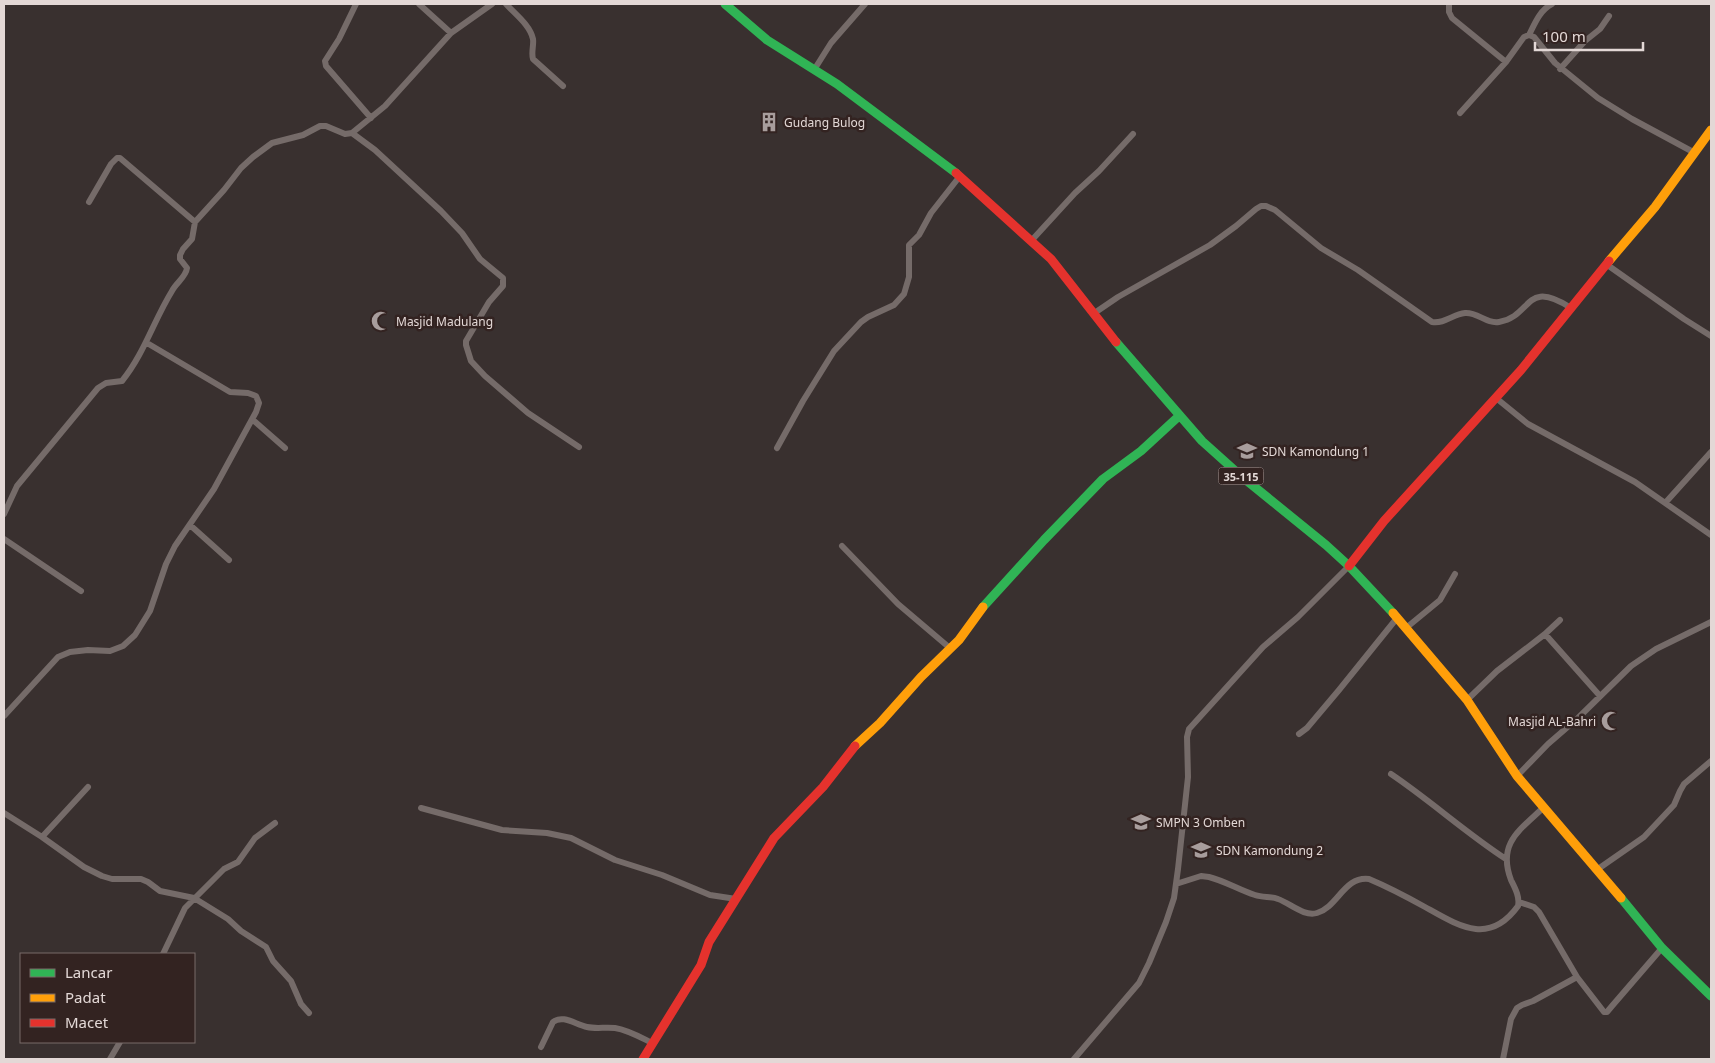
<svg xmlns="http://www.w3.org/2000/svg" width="1715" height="1063" viewBox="0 0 1715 1063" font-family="'Noto Sans',sans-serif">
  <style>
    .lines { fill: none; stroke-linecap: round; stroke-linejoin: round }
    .street { stroke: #756b69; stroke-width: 6 }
    .fast { stroke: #30b455; stroke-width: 9 }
    .slow { stroke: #ff9f0a; stroke-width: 9 }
    .jam { stroke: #e5322d; stroke-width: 9 }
    .labels { text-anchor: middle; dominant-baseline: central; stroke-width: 5; stroke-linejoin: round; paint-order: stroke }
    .shield { fill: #332321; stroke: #aea2a0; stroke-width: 1 }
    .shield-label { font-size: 11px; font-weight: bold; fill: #e3d8d6 }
    .poi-label { font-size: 12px; fill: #e3d8d6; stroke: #332321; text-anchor: start }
  </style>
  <rect width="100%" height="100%" fill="#39302f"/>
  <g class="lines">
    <path class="street" d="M356 4 339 39 325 61 326 66 371 118
      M419 4 451 33
      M506 4C515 14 530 25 533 39 534 45 531 52 533 59L563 86
      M1449 4V12L1452 18 1506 62
      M1529 35C1535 23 1540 10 1552 4
      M1560 69 1585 41 1600 29 1609 16
      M814 70 831 43 865 4
      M1460 113 1506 62 1524 37 1529 35 1534 37 1555 63 1598 98 1632 119 1695 153
      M352 133 375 150 441 211 462 233 480 259 503 278V286L489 302 466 341V345L471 361 485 376 528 413 579 447
      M89 202 111 164 117 158H120L195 222
      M1032 240 1075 193 1099 171 1133 134
      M1606 264 1684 319 1711 336
      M1093 314 1118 297 1210 245 1236 226 1256 209 1261 206H1266L1275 210 1321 248 1358 270 1432 322C1445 324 1453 314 1465 313 1478 312 1486 324 1499 322 1533 316 1524 278 1571 308
      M1496 398 1528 424 1635 482 1711 535
      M253 420 285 448
      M777 448 803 401 834 351 861 322 868 317 894 305 904 294 909 277V245L919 235 931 213 960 176
      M1666 502 1711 452
      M4 514 17 486 98 388 106 383 122 381C144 354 154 320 172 291 176 283 186 277 187 268L180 259V255L183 249 192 239 195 222 224 190 241 168 253 157 272 143 303 135 320 126H326L345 134 352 133 385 106 451 33 492 4
      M190 525 229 560
      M4 539 81 591
      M842 546 898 604 951 649
      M1406 628 1440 600 1455 574
      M1545 634 1560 620
      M1467 700 1497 671 1545 634 1600 696
      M4 716 58 657 70 652 88 650 110 651 123 646 135 635 150 611 166 564 175 546 214 489 256 412 259 403 256 396 248 393 230 392 147 343
      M1299 734 1307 728 1339 690 1397 618
      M1391 774C1431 801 1466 833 1506 859
      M1517 776 1548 744 1578 718 1631 666 1656 649 1711 622
      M421 808 502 830 547 833 571 838 615 860 662 875 710 895 736 899
      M4 813 42 837 84 867 102 876 112 879H141L148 882 160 891 194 898 228 919 241 931 266 947 273 961 291 981 301 1004 309 1013
      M42 837 88 787
      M1598 869 1644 837 1674 805 1680 791 1684 784 1711 761
      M1176 884 1201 876 1209 877C1225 881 1239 890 1255 895 1263 898 1271 896 1278 899 1290 903 1304 917 1317 913 1338 907 1344 876 1369 879 1388 887 1407 897 1425 907 1459 926 1489 946 1518 906 1520 897 1515 888 1511 880 1497 843 1520 830 1544 807
      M1519 902 1534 907 1539 912 1577 977 1604 1012H1607L1612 1006 1662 948
      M163 954 185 908 224 869 238 862 255 838 275 823
      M541 1047 553 1022C563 1014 576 1025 587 1027 596 1029 605 1027 615 1028 628 1030 640 1037 652 1043
      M110 1059 120 1042
      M1074 1059 1139 983 1149 963 1166 922 1174 898 1178 869 1188 777 1187 737 1189 729 1263 647 1298 617 1349 566
      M1503 1059 1511 1019 1517 1008 1522 1005 1533 1001 1577 977"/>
    <path class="fast" d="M725 4 767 40 837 84 956 173
      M1116 342 1202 441 1241 476 1326 545 1349 566 1393 613
      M983 607 1044 540 1103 479 1141 451 1179 416
      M1621 898 1662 948 1711 996"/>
    <path class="slow" d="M1609 261 1655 207 1711 130
      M1393 613 1467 700 1517 776 1621 898
      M855 746 880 723 921 677 959 640 983 607"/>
    <path class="jam" d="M956 173 1051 259 1116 342
      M1349 566 1384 521 1521 370 1609 261
      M643 1059 701 965 709 942 774 838 823 787 855 746"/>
  </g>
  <defs>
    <symbol id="building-bare" viewBox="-9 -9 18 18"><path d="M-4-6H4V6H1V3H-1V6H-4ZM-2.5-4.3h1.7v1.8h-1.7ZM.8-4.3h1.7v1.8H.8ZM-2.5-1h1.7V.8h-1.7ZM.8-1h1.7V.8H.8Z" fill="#a89d9c" stroke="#332321" stroke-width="2.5" paint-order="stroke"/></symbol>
    <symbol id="mosque-bare" viewBox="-9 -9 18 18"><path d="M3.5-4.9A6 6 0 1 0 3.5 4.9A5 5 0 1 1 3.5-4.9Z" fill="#a89d9c" stroke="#332321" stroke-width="2.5" paint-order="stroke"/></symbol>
    <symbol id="school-bare" viewBox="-9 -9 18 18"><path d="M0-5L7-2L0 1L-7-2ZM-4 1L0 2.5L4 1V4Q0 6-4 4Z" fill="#a89d9c" stroke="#332321" stroke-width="2.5" paint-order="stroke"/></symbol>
  </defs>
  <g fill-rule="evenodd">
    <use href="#building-bare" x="755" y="108" width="28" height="28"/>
    <use href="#mosque-bare" x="367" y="307" width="28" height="28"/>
    <use href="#school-bare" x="1233" y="437" width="28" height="28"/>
    <use href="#mosque-bare" x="1597" y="707" width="28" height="28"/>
    <use href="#school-bare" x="1127" y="808" width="28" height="28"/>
    <use href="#school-bare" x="1187" y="836" width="28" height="28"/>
  </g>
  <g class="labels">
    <rect class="shield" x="1218.5" y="467.5" width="45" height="17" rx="4"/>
    <g class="shield-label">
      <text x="1241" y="476">35-115</text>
    </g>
    <g class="poi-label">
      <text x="784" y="122">Gudang Bulog</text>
      <text x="396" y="321">Masjid Madulang</text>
      <text x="1262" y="451">SDN Kamondung 1</text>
      <text x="1596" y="721" text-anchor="end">Masjid AL-Bahri</text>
      <text x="1156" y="822">SMPN 3 Omben</text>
      <text x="1216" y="850">SDN Kamondung 2</text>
    </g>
  </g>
  <rect width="1715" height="1063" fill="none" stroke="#e3d8d6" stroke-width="10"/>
  <rect x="20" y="953" width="175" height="90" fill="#332321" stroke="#796b69"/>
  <rect x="30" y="969" width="25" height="8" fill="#30b455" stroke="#796b69"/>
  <text x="65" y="978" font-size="15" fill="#e3d8d6">Lancar</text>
  <rect x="30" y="994" width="25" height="8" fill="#ff9f0a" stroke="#796b69"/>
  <text x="65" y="1003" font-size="15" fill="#e3d8d6">Padat</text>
  <rect x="30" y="1019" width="25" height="8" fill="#e5322d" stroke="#796b69"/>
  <text x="65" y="1028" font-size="15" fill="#e3d8d6">Macet</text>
  <path d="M1535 42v8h108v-8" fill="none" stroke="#e3d8d6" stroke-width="2.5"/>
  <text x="1542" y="42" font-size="15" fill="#e3d8d6" stroke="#332321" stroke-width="4" paint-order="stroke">100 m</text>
</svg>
